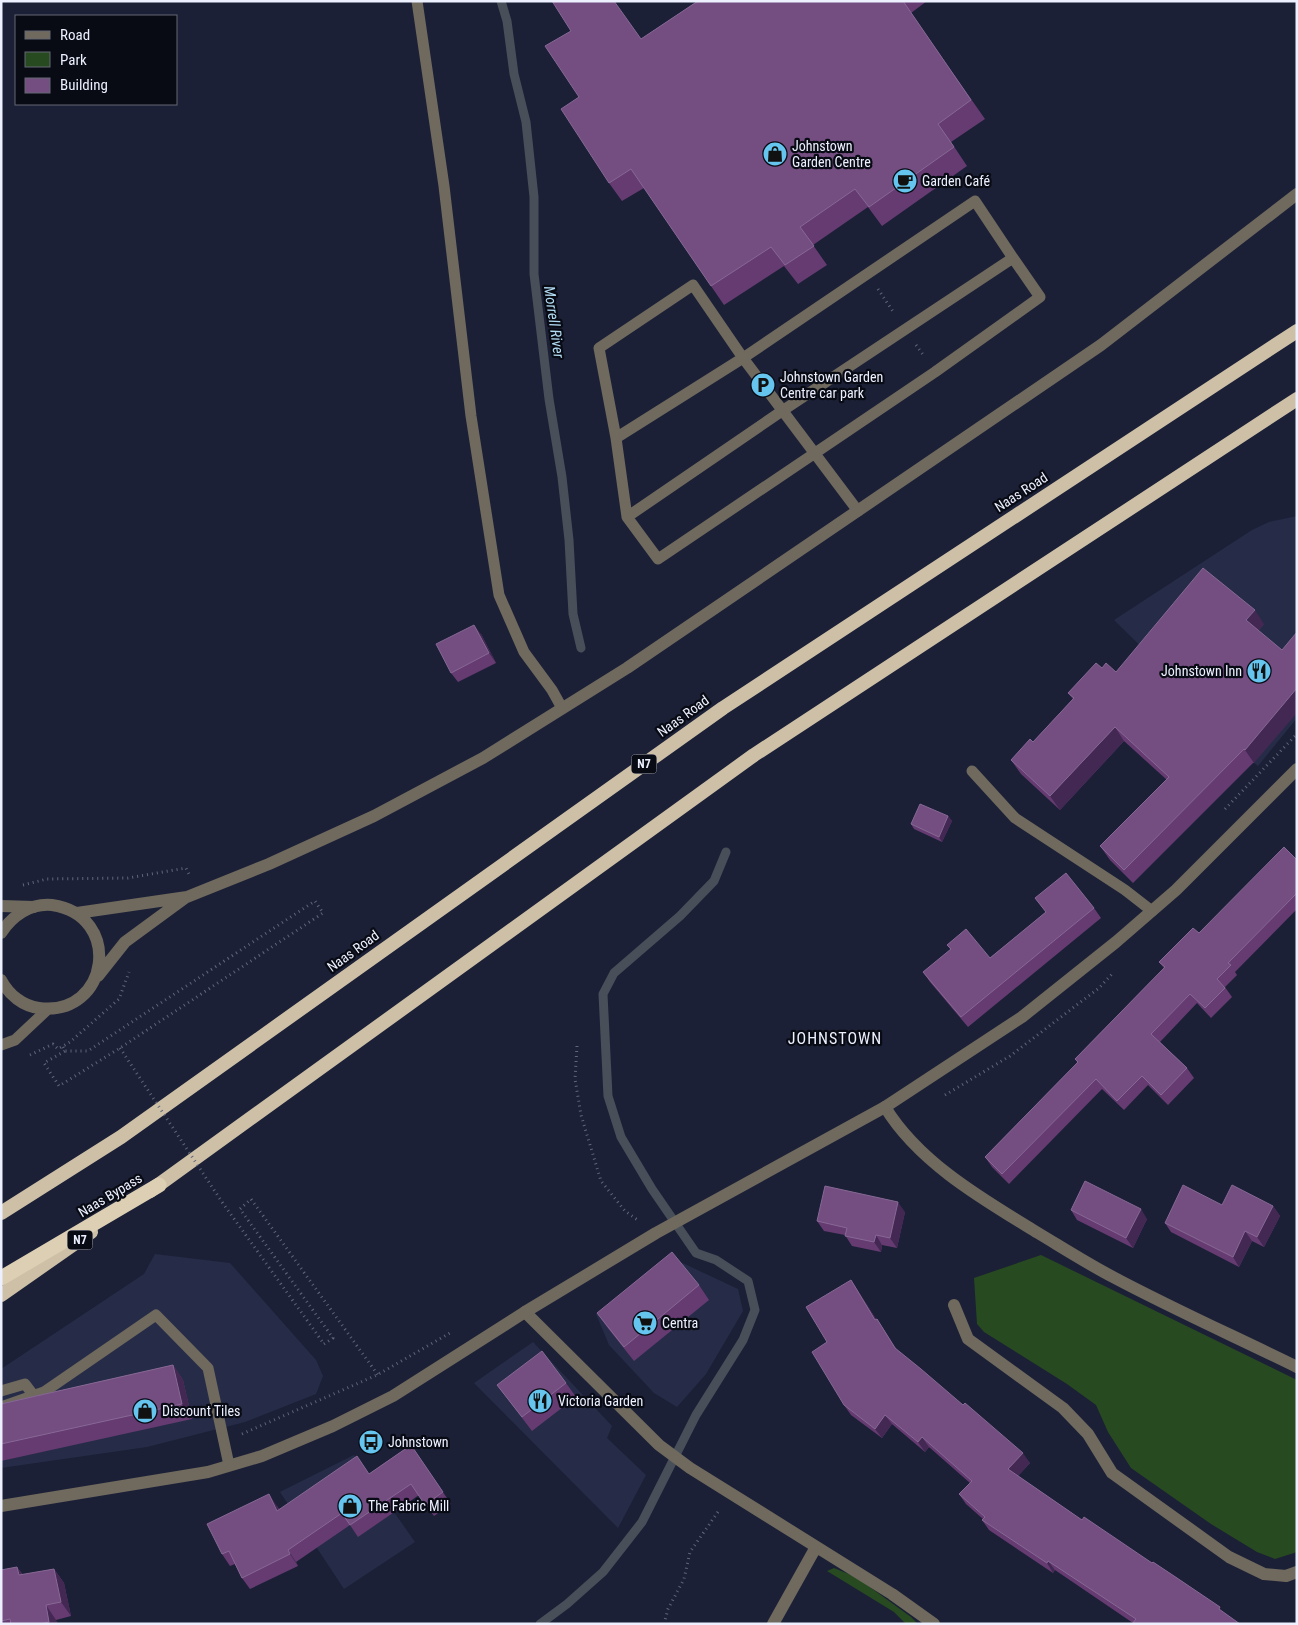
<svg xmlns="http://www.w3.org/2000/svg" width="1298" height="1625" viewBox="0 0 1298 1625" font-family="'Roboto Condensed',sans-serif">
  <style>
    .built { fill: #262c47 }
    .green { fill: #284a20 }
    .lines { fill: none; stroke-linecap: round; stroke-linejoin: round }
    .stream { stroke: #484f58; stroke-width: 9 }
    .path { stroke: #61667a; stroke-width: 3; stroke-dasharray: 1 4; stroke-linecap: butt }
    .service { stroke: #6f695e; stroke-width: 11 }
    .minor { stroke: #6f695e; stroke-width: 12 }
    .tertiary { stroke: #6f695e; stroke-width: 12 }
    .trunk { stroke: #cec0a7; stroke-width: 14 }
    .motorway { stroke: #ddcfb3; stroke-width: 15 }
    .path-bridge { stroke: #61667a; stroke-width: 3; stroke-dasharray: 1 4; stroke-linecap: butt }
    .wall { fill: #663b72 }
    .shaded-wall { fill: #422853 }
    .building { fill: #744e81; stroke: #876895 }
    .labels { text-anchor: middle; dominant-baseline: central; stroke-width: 4.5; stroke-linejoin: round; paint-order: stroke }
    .shield { fill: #090b14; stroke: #a8abb8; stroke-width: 1 }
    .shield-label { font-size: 12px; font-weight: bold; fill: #ecf0ff }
    .poi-label { font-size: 14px; fill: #ecf0ff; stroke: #090b14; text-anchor: start }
    .street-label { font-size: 14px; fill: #ecf0ff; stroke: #090b14 }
    .water-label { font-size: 15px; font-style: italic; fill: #b1dbf3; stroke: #090b14 }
    .quarter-label { font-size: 16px; letter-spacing: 1px; fill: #ecf0ff; stroke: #090b14 }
  </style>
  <rect width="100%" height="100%" fill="#1b2036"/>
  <path class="built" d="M1297 516V718L1258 766 1194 713 1166 671 1114 620 1252 530 1269 522Z
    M155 1254 230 1263 316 1360 323 1376 316 1394 245 1422 147 1447 1 1468V1369L144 1274Z
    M672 1258 738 1289 743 1311 706 1374 677 1407 654 1393 609 1345 596 1314Z
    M533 1342 612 1426 607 1438 646 1475 618 1528 474 1383Z
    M354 1455 415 1542 344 1589 280 1492Z"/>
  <path class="green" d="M1041 1255 1297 1380V1552L1275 1559 1257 1552 1211 1524 1131 1468 1108 1432 1096 1405 1067 1384 984 1332 977 1324 974 1278Z
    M834 1568 856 1577 911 1617 918 1624H906L894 1612 827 1571Z"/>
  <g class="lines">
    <path class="stream" d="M501 1 507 21 514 74 526 122 534 197V274L549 399 562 477 569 540 573 614 581 648
      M540 1624 567 1604 603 1572 642 1522 696 1415 743 1340 755 1310 748 1281 716 1260 696 1253 652 1189 621 1137 608 1096 603 994 614 973 680 916 714 881 726 852"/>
    <path class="path" d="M878 289 894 313
      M916 345 924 356
      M1225 809 1297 734
      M23 885 47 879 128 878 186 868 189 874
      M577 1046 575 1079 581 1115 601 1181 625 1211 639 1221
      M63 1047 65 1051H88L315 901 323 913 120 1048 59 1086 44 1063 65 1051
      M30 1055 53 1044 58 1049 70 1042 119 999 129 972
      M945 1095 1010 1056 1099 988 1113 973
      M324 1344 333 1338 240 1209 251 1199 378 1375
      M242 1434 377 1375 450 1333
      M664 1624 668 1609 684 1579 690 1552 720 1509"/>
    <path class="service" d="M417 1 444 186 471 416 499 595 524 652 552 690 562 708
      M616 438 599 348 693 285 743 358 616 438 627 517 782 411 1013 258 1040 297 935 372 658 559 627 517
      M858 511 743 358 975 201 1013 258
      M972 771 1015 818 1125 890 1152 911
      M1 1045 15 1040 48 1009
      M1 1391 25 1384 34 1396
      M1 1407 44 1392 156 1315 208 1368 229 1465"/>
    <path class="minor" d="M1 906 34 907
      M885 1107C919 1163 984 1200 1038 1233 1063 1248 1088 1264 1113 1277 1173 1309 1236 1337 1297 1367
      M954 1305 968 1339 1063 1408 1088 1434 1112 1473 1229 1557 1264 1574 1286 1576 1297 1572
      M525 1312 659 1445 690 1468 892 1594 934 1624
      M773 1624 816 1547"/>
    <path class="tertiary" d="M77 913 187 897 269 864 374 816 483 758 627 668 1101 345 1297 194
      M1 933C12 916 30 903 52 905 123 915 110 1017 39 1008 23 1006 9 995 1 980
      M98 976 125 942 185 898
      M1 1506 208 1472 262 1456 333 1426 393 1396 525 1312 656 1233 885 1107 1022 1017 1116 942 1176 890 1297 769"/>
    <path class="trunk" d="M150 1191 754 755 1297 399
      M1 1213 121 1137 723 708 1297 331
      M1 1295 91 1232"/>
    <path class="motorway" d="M1 1278 159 1185"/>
    <path class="path-bridge" d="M120 1048 222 1202 324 1344"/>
  </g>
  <path class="wall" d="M698 1H927L911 13 985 119 951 142 967 166 882 226 868 207 813 245 827 265 798 284 784 266 724 305 644 188 622 201 609 183 579 97 571 31 641 39Z
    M1264 624 1258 631 1254 763H1253L1133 883 1110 860 1100 846 1167 780 1124 741 1060 810 1021 774 1011 760 1033 742 1073 699 1068 693 1102 668 1116 672Z
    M481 634 496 663 458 682 451 673Z
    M948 816 952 821 942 842 914 829 911 824Z
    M1297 860V909L1235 972 1237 975 1225 987 1232 997 1211 1018 1197 1003 1160 1042 1187 1068 1194 1078 1168 1105 1148 1085 1124 1110 1102 1089 1009 1184 992 1167 985 1157 1078 1063 1075 1059 1164 968 1159 962 1199 933Z
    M1035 898 1094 908 1101 918 968 1027 930 982 923 972 951 950 947 945 990 958 1046 912Z
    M1222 1205 1273 1206 1280 1216 1264 1247 1252 1241 1239 1267 1171 1232 1165 1223Z
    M1071 1210 1147 1219 1133 1248 1077 1220Z
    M905 1212 897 1248 882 1245 881 1252 852 1246 845 1235 824 1231 817 1221Z
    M851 1280 876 1319H877L883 1328 897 1350 1030 1463 1018 1476 1082 1520 1152 1563 1177 1578 1133 1623 1055 1570 1053 1573 989 1530 982 1520 983 1519 966 1504 959 1494 970 1483 929 1447 925 1452 892 1424 882 1438 851 1415 844 1405 827 1342Z
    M699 1285 709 1300 634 1361 607 1327 597 1313Z
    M173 1365 183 1380 192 1419 1 1461V1404Z
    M566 1383 576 1397 532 1431 497 1385Z
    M411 1445 451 1504 434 1516 419 1495 358 1537 350 1525 296 1562 298 1566 250 1589 242 1578 235 1564 230 1566 222 1554 277 1506 279 1509 369 1474Z
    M17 1567 23 1575 54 1569 64 1583 71 1616 56 1620 57 1624H1V1570Z"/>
  <path class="shaded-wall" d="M1255 610 1264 624 1256 634 1246 620Z
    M474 625 481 634 496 663 489 653Z
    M1297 688V713L1254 763 1245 750Z
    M1115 727 1124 741 1060 810 1050 796Z
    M948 816 952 821 942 842 939 837Z
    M898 1202 905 1212 897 1248 890 1238Z
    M1273 1206 1280 1216 1264 1247 1257 1237Z
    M1141 1209 1147 1219 1133 1248 1126 1238Z
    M1245 1231 1252 1241 1239 1267 1233 1257Z
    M876 1235 882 1245 881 1252 874 1242Z
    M851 1280 857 1289 882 1329 875 1320Z
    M173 1365 183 1380 192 1419 182 1404Z
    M885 1415 892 1424 882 1438 875 1429Z
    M922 1437 929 1447 925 1452 918 1442Z
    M1023 1453 1030 1463 1015 1479 1008 1469Z
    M269 1494 277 1506 285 1522 277 1511Z
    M288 1550 296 1562 298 1566 290 1554Z
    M1048 1561 1055 1570 1053 1573 1047 1563Z
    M17 1567 27 1582 19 1575Z
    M54 1569 64 1583 71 1616 61 1602Z
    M46 1605 56 1620 57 1624H51L49 1622Z"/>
  <path class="building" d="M552 1H614L641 39 698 1H903L971 100 938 124 954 147 869 207 855 189 800 227 814 246 785 265 771 247 711 286 631 169 609 183 561 109 579 97 545 46 571 31Z
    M1203 568 1255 610 1246 620 1282 650 1297 632V688L1245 750 1244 749 1124 870 1100 846 1169 777 1115 727 1050 796 1011 760 1030 739 1033 742 1074 698 1068 693 1096 663 1102 668 1106 663 1116 672Z
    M474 625 489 653 451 673 436 644Z
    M920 804 948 816 939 837 911 824Z
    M1284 847 1297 860V893L1228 963 1231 965 1217 979 1225 988 1205 1008 1190 994 1151 1034 1187 1068 1161 1095 1142 1076 1117 1101 1096 1079 1002 1174 985 1157 1078 1062 1075 1059 1165 967 1159 962 1193 928 1199 933Z
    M1066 873 1094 908 961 1017 923 972 951 949 947 945 966 929 990 958 1046 912 1035 898Z
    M1085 1181 1141 1209 1126 1238 1071 1210Z
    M1183 1185 1222 1205 1232 1185 1273 1206 1257 1237 1245 1231 1233 1257 1165 1223Z
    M825 1186 898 1202 890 1238 876 1235 874 1242 845 1236 847 1228 817 1221Z
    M672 1252 699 1285 624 1347 597 1313Z
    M851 1280 875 1320 877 1319 895 1348 921 1369 963 1405 965 1403 1023 1453 1008 1469 1082 1520 1084 1517 1152 1563 1153 1562 1177 1578 1220 1607 1219 1609 1240 1624H1132L1136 1619 1048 1561 1047 1563 982 1520 985 1517 959 1494 972 1481 922 1437 918 1442 885 1415 875 1429 844 1405 812 1352 827 1342 806 1307Z
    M542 1351 566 1383 522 1417 497 1385Z
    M173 1365 182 1404 1 1444V1404Z
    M411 1445 443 1492 425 1505 411 1484 350 1525 342 1513 288 1550 290 1554 242 1578 229 1551 222 1554 207 1524 269 1494 277 1511 357 1456 369 1474Z
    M17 1567 19 1575 54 1569 61 1602 46 1605 49 1622 39 1624H11L10 1619 1 1621V1570Z"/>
  <defs>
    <symbol id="shop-disc" viewBox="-11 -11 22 22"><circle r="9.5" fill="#65c5ee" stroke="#090b14"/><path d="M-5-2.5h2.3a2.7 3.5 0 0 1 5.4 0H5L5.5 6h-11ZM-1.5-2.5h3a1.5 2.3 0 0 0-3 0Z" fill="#111"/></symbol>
    <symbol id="cafe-disc" viewBox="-11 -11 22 22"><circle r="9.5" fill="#65c5ee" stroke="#090b14"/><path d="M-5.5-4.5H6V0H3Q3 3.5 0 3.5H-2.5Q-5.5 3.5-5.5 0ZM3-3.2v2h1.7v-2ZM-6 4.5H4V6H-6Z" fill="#111"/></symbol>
    <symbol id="parking-disc" viewBox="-11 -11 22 22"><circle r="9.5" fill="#65c5ee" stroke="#090b14"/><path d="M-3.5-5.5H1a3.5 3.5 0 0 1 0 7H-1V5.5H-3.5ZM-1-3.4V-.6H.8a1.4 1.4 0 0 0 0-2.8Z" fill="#111"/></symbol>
    <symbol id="restaurant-disc" viewBox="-11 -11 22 22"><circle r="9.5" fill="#65c5ee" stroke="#090b14"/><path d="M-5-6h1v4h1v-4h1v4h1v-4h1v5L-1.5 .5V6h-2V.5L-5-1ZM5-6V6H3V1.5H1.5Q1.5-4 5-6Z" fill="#111"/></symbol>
    <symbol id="supermarket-disc" viewBox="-11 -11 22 22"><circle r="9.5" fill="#65c5ee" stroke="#090b14"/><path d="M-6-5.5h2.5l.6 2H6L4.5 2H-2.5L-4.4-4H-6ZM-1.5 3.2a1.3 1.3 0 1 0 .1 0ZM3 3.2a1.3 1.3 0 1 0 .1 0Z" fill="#111"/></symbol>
    <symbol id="bus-disc" viewBox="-11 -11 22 22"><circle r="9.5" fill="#65c5ee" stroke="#090b14"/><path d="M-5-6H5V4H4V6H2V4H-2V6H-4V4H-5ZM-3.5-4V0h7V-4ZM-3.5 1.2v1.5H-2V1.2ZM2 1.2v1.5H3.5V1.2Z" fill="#111"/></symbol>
  </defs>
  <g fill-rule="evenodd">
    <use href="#shop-disc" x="761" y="140" width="28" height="28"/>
    <use href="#cafe-disc" x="891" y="167" width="28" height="28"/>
    <use href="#parking-disc" x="749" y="371" width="28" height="28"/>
    <use href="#restaurant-disc" x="1245" y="657" width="28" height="28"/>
    <use href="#supermarket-disc" x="631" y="1309" width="28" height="28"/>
    <use href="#restaurant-disc" x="526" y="1387" width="28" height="28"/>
    <use href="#shop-disc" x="131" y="1397" width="28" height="28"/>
    <use href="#bus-disc" x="357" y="1428" width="28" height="28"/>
    <use href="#shop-disc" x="336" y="1492" width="28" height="28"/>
  </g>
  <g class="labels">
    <g class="shield">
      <rect x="631.5" y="754.5" width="25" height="19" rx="4"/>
      <rect x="67.5" y="1230.5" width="25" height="19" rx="4"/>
    </g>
    <g class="shield-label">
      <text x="644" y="764">N7</text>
      <text x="80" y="1240">N7</text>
    </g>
    <g class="poi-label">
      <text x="792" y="146">Johnstown<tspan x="792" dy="16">Garden Centre</tspan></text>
      <text x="922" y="181">Garden Café</text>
      <text x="780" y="377">Johnstown Garden<tspan x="780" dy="16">Centre car park</tspan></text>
      <text x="1242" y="671" text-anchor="end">Johnstown Inn</text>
      <text x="662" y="1323">Centra</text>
      <text x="558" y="1401">Victoria Garden</text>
      <text x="162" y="1411">Discount Tiles</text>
      <text x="388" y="1442">Johnstown</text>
      <text x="368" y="1506">The Fabric Mill</text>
    </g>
    <g class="street-label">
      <text transform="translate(1021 492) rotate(-33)">Naas Road</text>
      <text transform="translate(683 716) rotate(-36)">Naas Road</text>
      <text transform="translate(353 951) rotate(-36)">Naas Road</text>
      <text transform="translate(110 1195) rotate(-31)">Naas Bypass</text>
    </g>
    <g class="water-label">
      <text transform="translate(554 322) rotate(82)">Morrell River</text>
    </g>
    <g class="quarter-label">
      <text x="835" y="1038">JOHNSTOWN</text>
    </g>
  </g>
  <rect width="1298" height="1625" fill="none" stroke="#ecf0ff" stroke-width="5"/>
  <rect x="15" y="15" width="162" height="90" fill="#090b14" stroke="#646772"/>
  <rect x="25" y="31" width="25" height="8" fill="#6f695e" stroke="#646772"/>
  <text x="60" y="40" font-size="15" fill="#ecf0ff">Road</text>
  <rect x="25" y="52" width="25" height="15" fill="#284a20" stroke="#646772"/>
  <text x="60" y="65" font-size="15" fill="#ecf0ff">Park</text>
  <rect x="25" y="78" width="25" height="15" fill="#744e81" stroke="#646772"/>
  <text x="60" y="90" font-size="15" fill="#ecf0ff">Building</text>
</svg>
